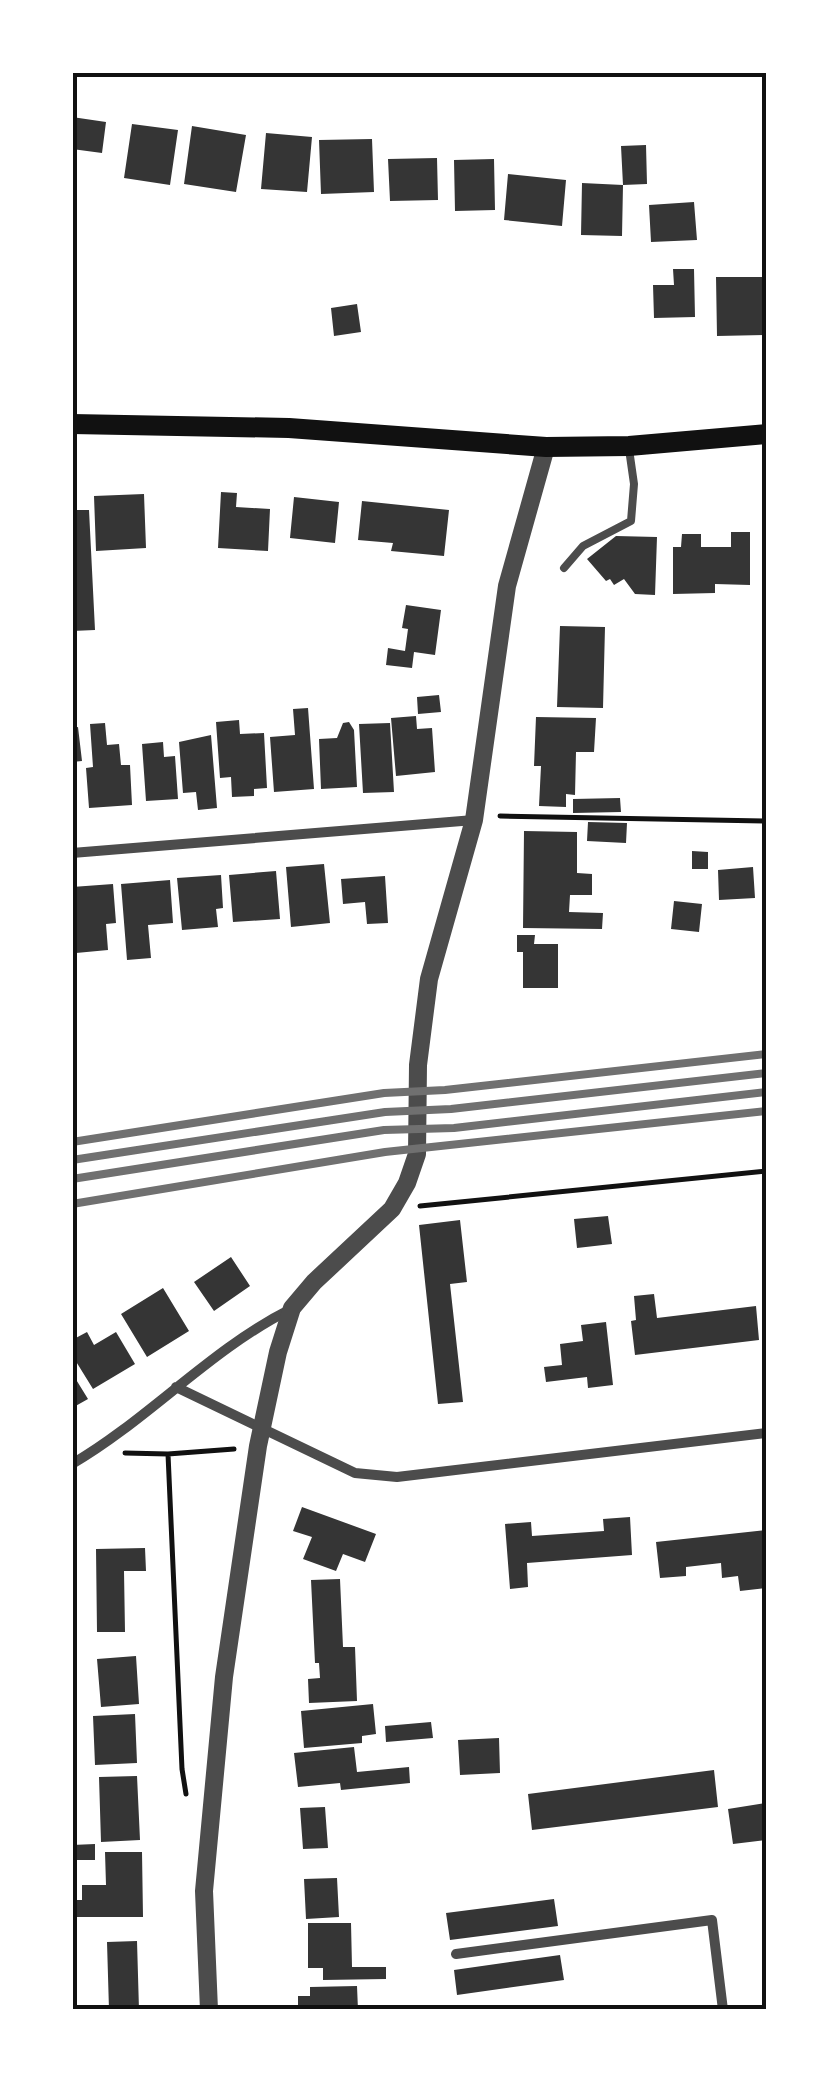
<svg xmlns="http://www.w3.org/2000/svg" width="839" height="2082" viewBox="0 0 839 2082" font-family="'Work Sans',sans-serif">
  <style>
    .building { fill: #353535 }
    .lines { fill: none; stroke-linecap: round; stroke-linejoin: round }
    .path { stroke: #111; stroke-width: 5 }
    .service { stroke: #4c4c4c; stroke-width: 8 }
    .minor { stroke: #4c4c4c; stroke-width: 10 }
    .tertiary { stroke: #4c4c4c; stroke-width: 18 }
    .secondary { stroke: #111; stroke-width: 20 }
    .rail { stroke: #707070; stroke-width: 8 }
    .neatline { fill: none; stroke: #111; stroke-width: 4 }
  </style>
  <rect width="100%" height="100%" fill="#fff"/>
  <path class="building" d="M72 117 106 122 102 153 72 149Z
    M132 124 178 130 170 185 124 178Z
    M192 126 246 135 236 192 184 184Z
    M266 133 312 137 307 192 261 189Z
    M372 139 374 192 321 194 319 140Z
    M646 145 647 184 623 185 621 146Z
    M437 158 438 200 390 201 388 159Z
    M494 159 495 210 455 211 454 160Z
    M508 174 566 180 562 226 504 220Z
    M582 183 623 185 622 236 581 235Z
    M694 202 697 240 651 242 649 205Z
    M673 269H694L695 317 654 318 653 285H674Z
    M716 277H766V335L717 336Z
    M357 304 361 332 334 336 331 308Z
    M221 492 237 493 236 507 270 509 268 551 218 548Z
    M144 494 146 548 96 551 94 496Z
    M294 497 339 502 335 543 290 538Z
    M362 501 449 510 444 556 391 551 393 543 358 540Z
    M72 510H89L95 630 72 631Z
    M731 532H750V585L715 584V593L673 594V547H681L682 534H701V547H731Z
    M616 536 657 537 655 595 635 594 624 579 614 585 610 579 606 581 587 559Z
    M406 605 441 610 435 655 414 652 412 668 386 665 388 648 405 651 408 629 402 628Z
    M560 626 605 627 603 708 557 707Z
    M439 695 441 712 418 714 417 697Z
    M308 708 314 789 274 792 270 737 295 735 293 709Z
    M416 716 417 729 432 728 435 772 396 776 391 718Z
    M536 717 596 718 594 752H576L575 795 566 794V807L539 806 541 766H534Z
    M239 720 240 734 264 733 267 788 254 789V796L232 797 231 777 220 778 216 722Z
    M349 722 354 730 357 787 321 789 319 739 337 738 343 723Z
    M105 723 107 745 119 744 121 765H130L132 805 89 808 86 768 93 767 90 724Z
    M390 723 394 792 363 793 359 724Z
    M78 727 82 761 72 762V728Z
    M211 735 217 808 198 810 196 792 183 793 179 742Z
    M163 742 164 757 175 756 178 799 146 801 142 744Z
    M620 798 621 812 573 813V799Z
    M588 822 627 823 626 843 587 841Z
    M524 831 577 832V873L592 874V895H570L569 912 603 913 602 929 523 928Z
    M692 851 708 852V869H692Z
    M324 864 330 923 291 927 286 867Z
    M753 867 755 898 719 900 718 870Z
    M276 871 280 919 233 922 229 875Z
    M221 875 223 908 216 909 218 927 182 930 177 878Z
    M385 876 388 923 367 924 365 902 343 904 341 879Z
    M170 880 173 923 148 925 151 958 127 960 121 884Z
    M113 884 116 923 106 924 108 950 76 953 72 887Z
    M674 901 702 904 699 932 671 929Z
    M517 935H535L534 944H558V988H523V952H517Z
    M608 1216 612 1244 577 1248 574 1219Z
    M460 1220 467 1282 450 1284 463 1402 438 1404 419 1225Z
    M231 1257 250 1286 214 1311 194 1282Z
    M163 1288 189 1331 147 1357 121 1314Z
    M654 1294 657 1318 756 1306 759 1340 635 1355 631 1321 636 1320 634 1296Z
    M606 1322 613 1385 588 1388 587 1377 546 1382 544 1367 562 1365 560 1344 583 1341 581 1325Z
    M87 1332 94 1345 116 1332 135 1364 93 1389 72 1355V1340Z
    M72 1373 88 1399 72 1408Z
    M302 1507 376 1534 365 1562 343 1554 336 1571 303 1559 312 1537 293 1531Z
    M630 1517 632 1555 527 1563 528 1587 510 1589 505 1524 531 1522 532 1536 604 1531 603 1519Z
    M766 1530V1588L740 1591 738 1576 722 1578 721 1563 686 1567V1576L660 1578 656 1542Z
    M145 1548 146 1571H124L125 1632H97L96 1549Z
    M340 1579 343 1647H355L357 1701 309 1703 308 1679 320 1678 319 1663H315L311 1580Z
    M136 1656 139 1704 101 1707 97 1659Z
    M373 1704 376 1734 362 1736V1743L304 1748 301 1711Z
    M135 1714 137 1763 95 1765 93 1716Z
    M431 1722 433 1738 386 1742 385 1726Z
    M499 1738 500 1773 460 1775 458 1740Z
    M354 1747 357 1772 409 1767 410 1783 341 1790 340 1783 298 1787 294 1753Z
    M714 1770 718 1807 532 1830 528 1794Z
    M137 1776 140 1840 101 1842 99 1777Z
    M766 1803V1840L733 1844 728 1809Z
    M325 1807 328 1848 303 1849 300 1808Z
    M95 1844V1860H72V1845Z
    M105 1852H142L143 1917H72V1900H82V1885H106Z
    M337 1878 339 1917 306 1919 304 1879Z
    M554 1899 558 1926 450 1940 446 1913Z
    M308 1923H351L352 1967H386V1979L323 1980V1968H308Z
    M137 1941 139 2010H109L107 1942Z
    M560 1955 564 1980 457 1995 454 1970Z
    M357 1986 358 2010H298V1996H310V1987Z"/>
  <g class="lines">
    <path class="path" d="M500 816 766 821
      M420 1206 766 1171
      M125 1453 168 1454 234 1449
      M168 1454 182 1769 186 1794"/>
    <path class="service" d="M564 568 583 546 631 521 634 484 629 449"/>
    <path class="minor" d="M72 853 474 820
      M176 1387 355 1473 397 1477 766 1433
      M72 1464C149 1419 211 1349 291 1309
      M456 1954 712 1920 723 2010"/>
    <path class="tertiary" d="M209 2010 204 1891 224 1677 258 1446 278 1352 292 1308 314 1282 392 1209 407 1183 417 1154 418 1065 429 979 474 820 507 586 546 447"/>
    <path class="secondary" d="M72 424 289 428 546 447 629 446 766 434"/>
    <path class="rail" d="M72 1142 384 1093 445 1090 766 1054
      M72 1160 385 1112 451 1109 766 1073
      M72 1179 384 1130 454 1128 766 1092
      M72 1204 385 1152 766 1111"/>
  </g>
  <rect width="839" height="2082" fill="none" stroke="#ffffff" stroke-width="150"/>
  <rect x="75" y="75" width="689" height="1932" class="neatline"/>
</svg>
